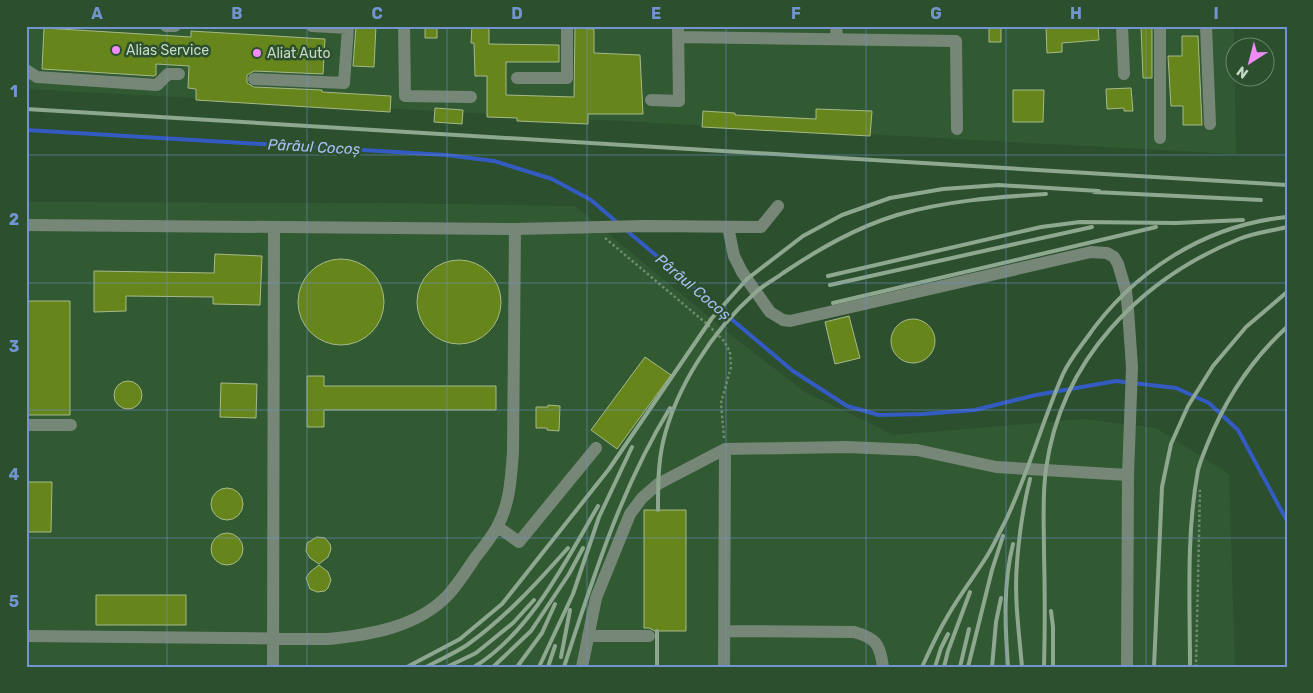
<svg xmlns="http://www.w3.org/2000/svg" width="1313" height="693" viewBox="0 0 1313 693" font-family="Rubik,sans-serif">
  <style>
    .built { fill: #315a33 }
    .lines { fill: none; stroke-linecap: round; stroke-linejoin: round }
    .stream { stroke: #345bc2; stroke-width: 4 }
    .building { fill: #66861b; stroke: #a7b98a }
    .path { stroke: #6e8a6f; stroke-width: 2.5; stroke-dasharray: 2.5 2.5; stroke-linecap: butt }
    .minor { stroke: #778777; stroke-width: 12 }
    .rail { stroke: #8ea78f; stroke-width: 4 }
    .grid { fill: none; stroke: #7294cf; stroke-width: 1; stroke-opacity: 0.55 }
    .poi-dot { fill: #f08bf6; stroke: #2c4f2e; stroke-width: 2 }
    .labels { text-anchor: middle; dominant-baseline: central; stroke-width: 5; stroke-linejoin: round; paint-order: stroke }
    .poi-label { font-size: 14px; fill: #c6d9c6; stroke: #2c4f2e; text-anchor: start }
    .water-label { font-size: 15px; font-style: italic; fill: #a8c1f5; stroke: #2c4f2e }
    .neatline { fill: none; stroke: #7294cf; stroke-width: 2 }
    .grid-label { font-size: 16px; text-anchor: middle; font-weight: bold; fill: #7294cf }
  </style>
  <rect width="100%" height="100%" fill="#2c4f2e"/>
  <path class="built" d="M26 26H1234L1236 154 26 89Z
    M26 202 388 203 575 206 731 335 805 392 894 435 1083 419 1156 428 1229 474 1235 667H26Z"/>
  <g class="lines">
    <path class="stream" d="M26 130 446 155 494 161 552 179 591 200 619 224
      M626 230 793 371 847 406 879 415 923 414 975 410 1036 395 1116 381 1176 388 1209 403 1238 430 1287 521"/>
  </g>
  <path class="building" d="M356 26H376L374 67 353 66Z
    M425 26H437V38H425Z
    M472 26H489V44L559 45V62H506V95L574 97 575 28 594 29V53L640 55 643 114H588V124L517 121V118L487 117V76H475L474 43H471Z
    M989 26H1001V42H989Z
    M1046 26H1098L1099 40 1062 43V52L1047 53Z
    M1141 26H1152V78H1143Z
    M44 28 191 37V31L325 39 323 74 254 71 247 75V83L254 87 322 90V92L391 96 390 112 196 100V89L188 88 189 66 156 64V75L154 76 42 69Z
    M1182 36H1198L1202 125H1183V106H1171L1168 56H1182Z
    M1131 88 1133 111H1124V108L1107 109 1106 89Z
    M1013 90H1044L1043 122H1013Z
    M435 108 463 110 462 124 434 122Z
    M816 109 872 111 870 136 702 127 703 111 735 113V115L816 119Z
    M215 254 262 256 260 305 213 304V297L126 296V311L94 312V271L214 273Z
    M298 302a43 43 0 1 1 86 0a43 43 0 1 1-86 0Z
    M417 302a42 42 0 1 1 84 0a42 42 0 1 1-84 0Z
    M26 301H70V415H26Z
    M849 316 860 358 835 364 825 322Z
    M891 341a22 22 0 1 1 44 0a22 22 0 1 1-44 0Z
    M645 357 671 375 617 449 591 430Z
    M307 376H324V386H496V410H324V427H307Z
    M114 395a14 14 0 1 1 28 0a14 14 0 1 1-28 0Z
    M221 383 257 384 256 418 220 417Z
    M548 405 560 406 559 431 547 430V428H536V407H548Z
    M26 482H52L51 532H26Z
    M211 504a16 16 0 1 1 32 0a16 16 0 1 1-32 0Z
    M644 510H686V631H655L649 628H644Z
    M211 549a16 16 0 1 1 32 0a16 16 0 1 1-32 0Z
    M317 537 325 538 330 544 331 549 328 557 319 564 310 558 306 551 307 543Z
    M319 565 328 572 331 580 328 588 325 591 317 592 310 589 306 578 310 572Z
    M96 595H186V625H96Z"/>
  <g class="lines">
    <path class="path" d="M605 238 707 324 724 341 730 352 731 367 721 403 724 438
      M1196 667 1200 490"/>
    <path class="minor" d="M166 26H175
      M404 26 405 96 471 97
      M836 26 837 39
      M1122 26 1124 74
      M1206 26 1210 124
      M678 37 956 41 957 129
      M26 70 37 77 157 85 168 74H179
      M517 78H567V26
      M254 79 344 83 348 28 312 26
      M651 100 679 101 678 26
      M1160 138V26
      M26 225 515 229 645 226 761 227 778 206
      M728 227 734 256 742 272 770 312 783 320 790 321 1091 252 1107 253 1114 257 1118 264 1126 291 1128 310 1132 367 1128 475 1127 667
      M26 425H71
      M498 527 519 542 596 448
      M724 631 854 632C876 638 880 644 883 667
      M26 636 328 639C370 635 418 627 448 595 458 584 467 570 475 558 483 548 491 538 497 527 510 504 511 478 513 452L515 229
      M588 636H649
      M273 667 274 227
      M582 667 596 598 630 514 642 498 658 484 725 449 846 447 917 450 996 467 1128 475
      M724 667 725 449"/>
    <path class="rail" d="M26 109 1287 185
      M1094 192 1261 200
      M828 276 1041 227 1080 222 1176 223 1243 220
      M830 285 1092 227
      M833 303 1156 227
      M658 510C658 487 658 464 663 442 676 387 713 330 755 293 763 285 774 280 783 273 819 249 855 228 897 215 945 201 996 197 1046 194
      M1051 611 1053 627V667
      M561 657 570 610
      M407 667 460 639 502 604 609 469 712 318 747 279 803 236 842 215 890 198 943 189 999 185 1099 191
      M426 667C439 660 455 653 467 645 505 618 537 583 568 548
      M447 667 476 653 513 623 534 600
      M474 667C530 633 566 561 598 506
      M493 667 531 631 569 574 583 548
      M517 667 542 633 555 604
      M539 667 573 594 599 517 632 447
      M548 667 555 646
      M564 667C593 578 621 488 670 408
      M657 667V631
      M922 667C930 650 937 634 946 619 958 597 974 577 987 556 994 545 999 533 1005 522 1028 474 1042 422 1063 374 1069 361 1078 350 1086 339 1132 272 1205 225 1287 217
      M935 667 941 648 948 634
      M944 667 948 651 970 592
      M960 667 969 629
      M968 667 992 570 1003 536
      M992 667 996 622 1001 598
      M1008 667C1005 626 1003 584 1013 544
      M1022 667C1019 632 1014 597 1017 563 1019 535 1023 507 1030 479
      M1044 667C1045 629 1045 591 1044 553 1044 525 1042 497 1046 469 1061 360 1140 279 1239 239 1254 233 1271 231 1287 227
      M1154 667 1162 487 1171 444 1188 406 1213 366 1246 327 1287 292
      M1190 667C1190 602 1186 535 1198 470 1200 462 1204 453 1207 445 1225 400 1251 360 1287 327"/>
  </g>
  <path class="grid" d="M167 26V667M307 26V667M447 26V667M587 26V667M726 26V667M866 26V667M1006 26V667M1146 26V667M26 155H1287M26 283H1287M26 410H1287M26 538H1287"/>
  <g class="poi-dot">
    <circle cx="116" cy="50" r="5"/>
    <circle cx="257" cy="53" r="5"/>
  </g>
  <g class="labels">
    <g class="poi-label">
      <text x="126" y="50">Alias Service</text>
      <text x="267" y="53">Aliat Auto</text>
    </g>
    <g class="water-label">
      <text transform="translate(314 147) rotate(3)">Pârâul Cocoș</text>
      <text transform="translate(693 287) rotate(40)">Pârâul Cocoș</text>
    </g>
  </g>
  <rect width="1313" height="693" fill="none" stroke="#2c4f2e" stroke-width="55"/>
  <g transform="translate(1250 62) rotate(216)"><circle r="24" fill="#2c4f2e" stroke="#6a866b"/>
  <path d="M0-4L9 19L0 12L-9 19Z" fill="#f08bf6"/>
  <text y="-8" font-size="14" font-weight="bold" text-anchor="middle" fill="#c6d9c6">N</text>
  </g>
  <rect x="28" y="28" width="1258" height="638" class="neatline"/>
  <g class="grid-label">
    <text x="97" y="19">A</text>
    <text x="237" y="19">B</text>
    <text x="377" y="19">C</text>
    <text x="517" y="19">D</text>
    <text x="656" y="19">E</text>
    <text x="796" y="19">F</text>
    <text x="936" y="19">G</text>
    <text x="1076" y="19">H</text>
    <text x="1216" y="19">I</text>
    <text x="14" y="97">1</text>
    <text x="14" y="225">2</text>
    <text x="14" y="352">3</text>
    <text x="14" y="480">4</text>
    <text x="14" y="607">5</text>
  </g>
</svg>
